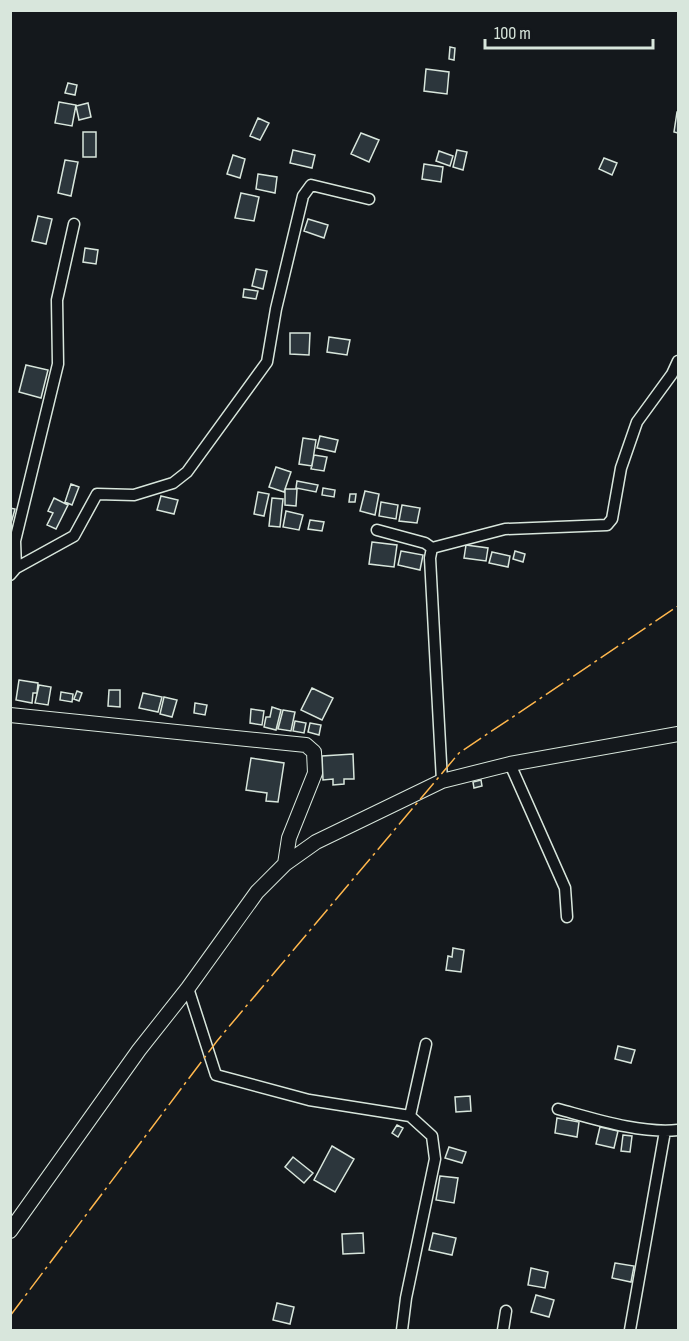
<svg xmlns="http://www.w3.org/2000/svg" width="689" height="1341" viewBox="0 0 689 1341" font-family="'Sofia Sans Condensed',sans-serif">
  <style>
    .building { fill: #2c363c; stroke: #d8e6dc; stroke-width: 1.5 }
    .lines { fill: none; stroke-linecap: round; stroke-linejoin: round }
    .street-casing { stroke: #d8e6dc; stroke-width: 13 }
    .secondary-casing { stroke: #d8e6dc; stroke-width: 16 }
    .street { stroke: #14181c; stroke-width: 10 }
    .secondary { stroke: #14181c; stroke-width: 14 }
    .power { stroke: #ffb74d; stroke-width: 1.5; stroke-dasharray: 21 4.5 3 4.5; stroke-linecap: butt }
  </style>
  <rect width="100%" height="100%" fill="#14181c"/>
  <path class="building" d="M450 47 455 48 454 60 449 59Z
    M426 69 449 72 447 94 424 91Z
    M68 83 77 85 75 95 65 93Z
    M59 102 76 105 72 126 55 123Z
    M88 103 91 117 79 120 76 106Z
    M677 112H678V133L674 132Z
    M258 118 269 123 260 140 250 136Z
    M83 132H96V157H83Z
    M361 133 379 140 369 162 351 154Z
    M293 150 315 155 312 168 290 163Z
    M457 150 467 152 463 170 453 167Z
    M439 151 453 156 450 166 436 161Z
    M233 155 245 159 240 178 227 174Z
    M604 158 617 163 612 175 599 169Z
    M65 160 78 162 71 196 58 193Z
    M424 164 443 167 441 182 422 179Z
    M258 174 277 177 275 193 256 189Z
    M241 193 259 197 254 221 235 218Z
    M38 216 52 219 46 244 32 241Z
    M308 219 328 225 324 238 304 231Z
    M85 248 98 250 96 264 83 262Z
    M256 269 267 271 263 289 252 286Z
    M244 289 258 291 256 299 243 297Z
    M290 333H310L309 355 290 354Z
    M329 337 350 340 347 355 327 352Z
    M26 365 48 370 41 398 19 392Z
    M320 436 338 440 335 452 317 448Z
    M303 438 316 440 312 466 299 464Z
    M314 455 327 457 324 471 311 469Z
    M276 467 291 472 284 492 269 487Z
    M297 481 318 485 316 492 296 488Z
    M71 484 79 487 72 505 65 502Z
    M323 488 335 490 334 497 322 495Z
    M285 489H297L296 506 285 505Z
    M365 491 379 494 375 515 360 511Z
    M258 492 269 494 264 516 254 514Z
    M350 494H356L355 502H349Z
    M161 496 178 500 174 514 157 510Z
    M54 498 68 505 56 529 47 525 53 513 48 511Z
    M272 498 283 499 280 527 269 526Z
    M381 502 398 505 396 519 379 516Z
    M402 505 420 508 417 523 399 521Z
    M10 508 15 509 10 527Z
    M286 511 303 515 299 530 283 527Z
    M310 520 324 522 322 531 308 529Z
    M372 542 397 545 394 567 369 564Z
    M466 545 488 548 486 561 464 558Z
    M401 551 423 555 420 570 398 565Z
    M515 551 525 554 523 562 513 559Z
    M492 552 510 556 508 567 489 563Z
    M19 680 38 683 37 693H33L32 703 16 700Z
    M39 685 51 687 48 705 35 703Z
    M312 688 333 698 322 720 301 710Z
    M109 690H120V707L108 706Z
    M77 691 82 693 79 701 74 699Z
    M61 692 73 694 72 702 60 700Z
    M143 693 162 697 158 712 139 708Z
    M164 697 177 700 172 717 160 714Z
    M195 703 207 705 205 715 194 713Z
    M272 707 281 710 276 730 264 727 266 717H270Z
    M251 709 264 711 262 725 250 723Z
    M283 710 295 712 291 731 278 729Z
    M295 721 306 723 304 733 293 731Z
    M310 723 321 725 319 735 308 732Z
    M353 754 354 779H344V784L333 785V779L323 780 322 756Z
    M251 758 284 763 278 802 266 801 267 793 246 790Z
    M481 780 482 786 474 788 473 782Z
    M453 948 464 950 461 972 446 970 448 956 452 957Z
    M618 1046 635 1050 631 1063 615 1059Z
    M470 1096 471 1111 456 1112 455 1097Z
    M557 1118 579 1122 577 1137 555 1133Z
    M397 1125 403 1128 398 1137 392 1133Z
    M600 1127 618 1131 614 1148 596 1144Z
    M623 1135 632 1136 630 1152 621 1151Z
    M332 1146 354 1159 335 1192 314 1180Z
    M449 1147 466 1152 462 1163 445 1158Z
    M293 1157 313 1173 304 1183 285 1167Z
    M440 1176 458 1178 454 1203 436 1200Z
    M363 1233 364 1253 343 1254 342 1234Z
    M433 1233 456 1238 452 1255 429 1250Z
    M615 1263 634 1266 631 1282 612 1278Z
    M531 1268 548 1272 545 1288 528 1285Z
    M536 1295 554 1300 549 1317 531 1312Z
    M277 1303 294 1307 290 1324 273 1320Z"/>
  <g class="lines">
    <defs>
      <path id="street" d="M377 530 425 543 432 548
        M432 548 505 529 607 525 612 519 621 468 637 422 672 374 678 361
        M432 548 430 558 442 781
        M16 568 15 541 58 364 57 300 74 224
        M10 575 16 568 74 536 97 494 134 495 173 483 187 472 267 362 276 309 303 196 311 185 369 199
        M510 764 565 888 567 917
        M188 988 216 1075 309 1100 410 1116 432 1136 435 1159 406 1298 402 1330
        M558 1109C595 1119 641 1134 678 1130
        M410 1116 426 1044
        M503 1330 506 1311
        M630 1330 665 1131"/>
      <path id="secondary" d="M10 715 306 745 314 752 315 773 289 838 285 864
        M10 1231 139 1050 188 988 257 892 285 864 316 842 442 781 510 764 678 734"/>
    </defs>
    <use href="#street" class="street-casing"/>
    <use href="#secondary" class="secondary-casing"/>
    <use href="#street" class="street"/>
    <use href="#secondary" class="secondary"/>
    <path class="power" d="M10 1316 217 1041 459 753 678 606"/>
  </g>
  <rect width="689" height="1341" fill="none" stroke="#d8e6dc" stroke-width="24"/>
  <path d="M485 39v9h168v-9" fill="none" stroke="#d8e6dc" stroke-width="3"/>
  <text x="494" y="39" font-size="18" fill="#d8e6dc" stroke="#14181c" stroke-width="4.5" paint-order="stroke">100 m</text>
</svg>
